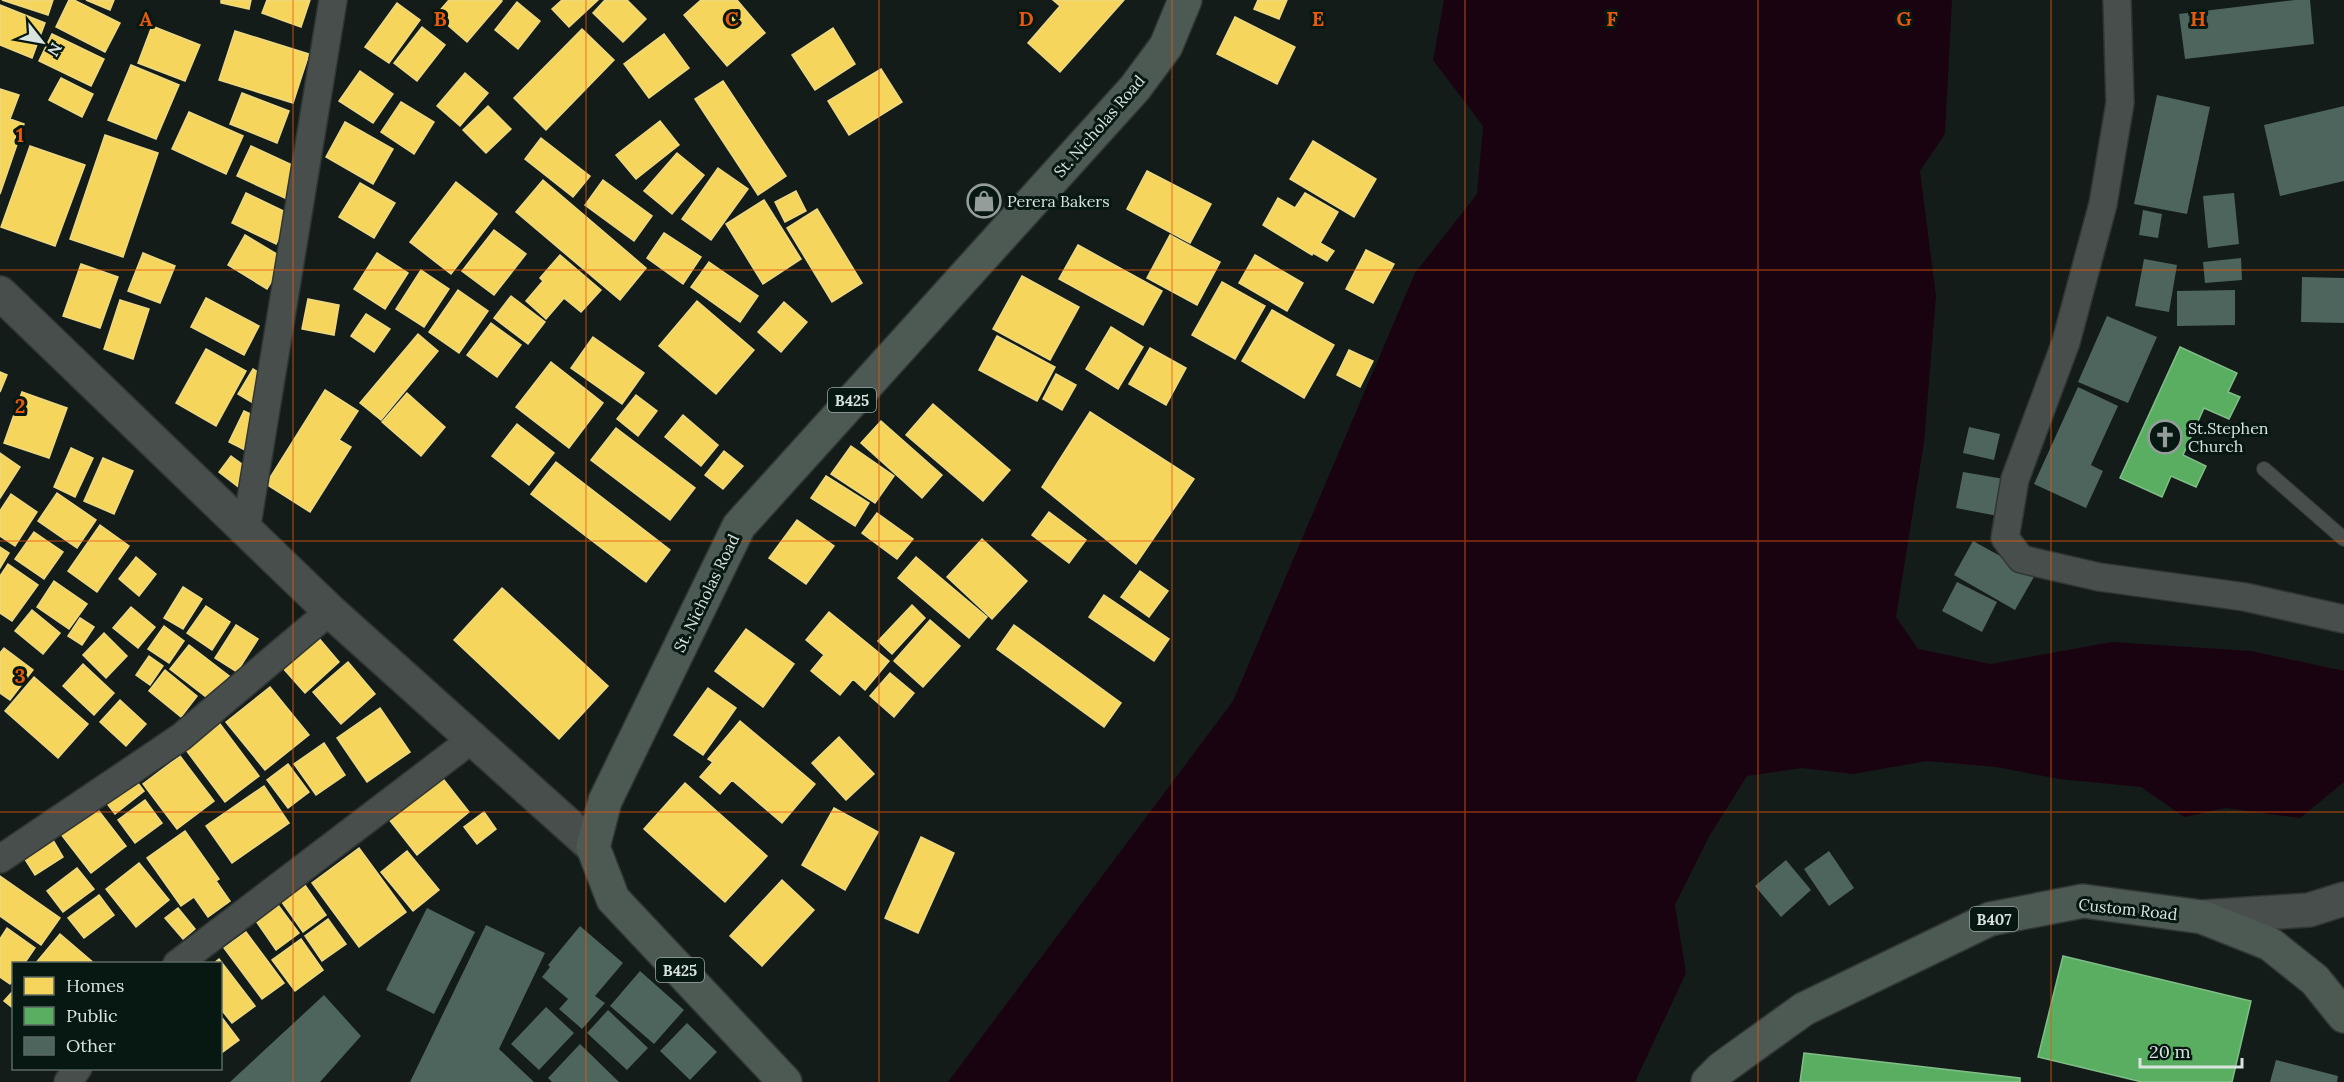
<svg xmlns="http://www.w3.org/2000/svg" width="2344" height="1082" viewBox="0 0 2344 1082" font-family="Lora,serif">
  <style>
    .water { fill: #1a0311 }
    .homes { fill: #f6d55c; stroke: #edd983; stroke-width: 1.5 }
    .public { fill: #5aae61; stroke: #80be87; stroke-width: 1.5 }
    .building { fill: #4d655d }
    .lines { fill: none; stroke-linecap: round; stroke-linejoin: round }
    .lane-casing { stroke: #303634; stroke-width: 16 }
    .street-casing { stroke: #303634; stroke-width: 30 }
    .secondary-casing { stroke: #303634; stroke-width: 36 }
    .primary-casing { stroke: #303634; stroke-width: 36 }
    .lane { stroke: #484e4c; stroke-width: 14 }
    .street { stroke: #484e4c; stroke-width: 27 }
    .secondary { stroke: #484e4c; stroke-width: 33 }
    .primary { stroke: #4d5a54; stroke-width: 33 }
    .grid { fill: none; stroke: #e8590c; stroke-width: 1.5; stroke-opacity: 0.55 }
    .labels { text-anchor: middle; dominant-baseline: central; stroke-width: 6; stroke-linejoin: round; paint-order: stroke }
    .shield { fill: #071711; stroke: #9aa6a1; stroke-width: 1.5 }
    .shield-label { font-size: 15px; font-weight: bold; fill: #d9e3df }
    .street-label { font-size: 16px; fill: #d9e3df; stroke: #071711 }
    .poi-label { font-size: 16px; fill: #d9e3df; stroke: #071711; text-anchor: start }
    .grid-label { font-size: 20px; text-anchor: middle; font-weight: bold; fill: #e8590c; stroke: #071711; stroke-width: 6; stroke-linejoin: round; paint-order: stroke }
  </style>
  <rect width="100%" height="100%" fill="#141c19"/>
  <path class="water" d="M1444 0H1952L1945 134 1920 171 1936 296 1924 442 1896 617 1918 649 1991 664 2112 642 2251 651 2344 671V782L2300 818 2226 808 2184 817 2141 787 2059 779 1996 767 1927 761 1853 774 1802 768 1747 776 1710 835 1675 905 1686 973 1635 1082H948L1233 701 1415 273 1477 194 1483 126 1433 60Z"/>
  <path class="homes" d="M2 0H53L48 15Z
    M69 0H74L120 23 105 52 56 27Z
    M86 0H114L110 10Z
    M221 0H251L249 9 221 3Z
    M267 0H310L301 27 262 13Z
    M449 0H501L502 1 467 42 436 15Z
    M562 0H598L569 27 552 9Z
    M605 0H627L646 19 623 42 593 13Z
    M701 0H737L765 33 727 66 684 15Z
    M1053 0H1124L1060 72 1028 43 1060 6Z
    M1258 0H1287L1279 19 1254 9Z
    M517 2 540 21 518 49 495 30Z
    M397 3 420 20 389 63 365 47Z
    M0 5 45 23 32 58 0 45Z
    M1235 17 1295 47 1277 84 1217 54Z
    M152 26 200 45 185 81 138 63Z
    M422 27 445 45 417 81 394 63Z
    M833 28 855 64 815 90 792 55Z
    M582 29 614 60 546 130 514 98Z
    M235 31 309 54 293 103 219 80Z
    M52 34 104 59 91 86 39 61Z
    M664 34 689 68 649 98 624 64Z
    M131 65 179 85 156 139 108 120Z
    M881 69 902 102 849 135 828 101Z
    M360 71 393 94 373 123 339 101Z
    M465 73 488 93 460 126 437 106Z
    M61 78 93 94 82 117 49 100Z
    M723 81 786 176 758 195 695 99Z
    M0 89 19 95 10 119 24 124 0 194Z
    M242 93 289 111 277 143 230 124Z
    M401 102 434 122 414 154 381 132Z
    M488 106 511 129 486 153 463 130Z
    M189 112 243 136 226 174 172 149Z
    M660 121 679 145 636 179 616 155Z
    M345 122 393 149 373 184 326 157Z
    M105 135 158 153 123 257 70 239Z
    M541 138 590 176 573 197 525 159Z
    M1313 141 1376 179 1354 217 1290 179Z
    M30 146 85 165 55 246 1 227Z
    M251 146 301 169 287 199 237 176Z
    M677 153 704 175 672 214 644 191Z
    M718 168 748 189 711 240 682 219Z
    M1147 171 1211 204 1190 243 1127 209Z
    M543 180 646 268 620 300 516 212Z
    M603 180 652 216 634 241 585 205Z
    M456 182 497 214 451 274 410 242Z
    M360 183 395 203 374 238 339 217Z
    M796 191 806 211 785 222 775 202Z
    M246 193 290 214 276 244 232 223Z
    M1305 193 1338 212 1320 243 1334 251 1327 261 1313 253 1312 255 1263 225 1278 198 1295 208Z
    M764 200 801 259 763 284 726 224Z
    M817 209 862 283 832 302 787 228Z
    M494 230 526 254 494 295 462 271Z
    M664 233 701 257 683 284 647 258Z
    M245 235 285 259 267 289 228 265Z
    M1170 235 1220 262 1197 305 1147 278Z
    M1078 245 1162 291 1143 325 1059 279Z
    M1366 250 1394 264 1373 303 1346 289Z
    M143 253 175 266 160 303 128 291Z
    M377 253 408 273 385 309 354 289Z
    M560 255 601 290 581 312 564 298 546 319 526 301 543 281 540 278Z
    M1255 255 1303 283 1287 311 1239 283Z
    M709 262 758 296 740 322 691 287Z
    M81 264 118 277 100 328 63 316Z
    M421 270 449 289 424 327 396 309Z
    M1022 276 1079 307 1050 360 993 329Z
    M1222 282 1265 306 1235 359 1192 335Z
    M458 290 488 311 459 353 429 332Z
    M511 296 545 322 528 344 494 318Z
    M206 298 259 326 244 355 191 327Z
    M308 299 339 305 334 335 302 329Z
    M120 300 149 309 133 359 104 349Z
    M697 301 754 350 716 394 659 346Z
    M784 302 807 322 781 352 758 332Z
    M1272 310 1334 345 1304 398 1242 361Z
    M366 314 390 329 374 352 351 336Z
    M491 323 521 345 497 377 467 355Z
    M1111 327 1143 347 1118 389 1086 369Z
    M418 334 438 351 381 420 360 403Z
    M997 336 1055 367 1037 401 979 370Z
    M593 337 644 373 622 404 571 368Z
    M1150 348 1186 368 1166 405 1129 384Z
    M206 349 246 371 216 426 176 403Z
    M1349 350 1373 361 1360 387 1337 375Z
    M551 362 603 403 569 448 516 407Z
    M253 369 268 378 253 403 238 394Z
    M0 372 7 375 0 392Z
    M1056 374 1076 385 1062 410 1043 399Z
    M325 390 358 411 339 440 351 447 310 512 266 484Z
    M22 392 67 408 49 458 4 443Z
    M407 393 445 427 421 456 382 422Z
    M636 395 657 411 638 436 617 419Z
    M933 404 1010 470 983 501 906 435Z
    M244 411 261 419 245 450 229 442Z
    M1090 412 1194 479 1136 564 1042 487Z
    M683 415 718 445 701 466 665 437Z
    M881 421 942 475 922 498 861 443Z
    M517 424 554 453 529 485 492 456Z
    M616 428 695 488 670 520 591 460Z
    M851 446 894 476 875 503 831 474Z
    M71 448 93 458 75 497 54 487Z
    M724 451 743 466 723 489 705 475Z
    M0 453 20 467 0 498Z
    M231 456 254 473 241 489 219 472Z
    M103 458 133 471 114 514 84 501Z
    M556 462 670 550 646 582 531 494Z
    M826 476 869 503 855 526 811 498Z
    M57 493 96 520 77 548 38 521Z
    M11 494 37 512 15 546 0 536V511Z
    M1049 512 1086 540 1069 563 1032 535Z
    M877 513 913 539 897 559 862 533Z
    M797 520 834 546 806 584 769 558Z
    M100 525 129 546 97 592 68 571Z
    M34 532 63 552 44 579 15 559Z
    M982 539 1027 581 992 619 947 577Z
    M0 547 9 553 0 568Z
    M136 557 156 574 139 596 119 579Z
    M916 557 987 617 969 638 898 578Z
    M8 564 38 585 12 621 0 613V576Z
    M1140 571 1168 591 1149 617 1121 597Z
    M54 581 87 604 69 629 37 607Z
    M183 587 202 599 183 629 164 618Z
    M502 588 608 686 559 739 454 640Z
    M1104 595 1169 639 1154 661 1089 617Z
    M912 605 925 618 892 654 878 641Z
    M206 606 230 622 212 650 187 633Z
    M131 607 155 627 138 648 113 628Z
    M32 610 60 633 43 654 15 631Z
    M829 612 889 661 865 690 853 679 840 695 811 671 824 655 806 640Z
    M80 618 94 627 82 645 68 636Z
    M930 620 960 646 923 687 894 661Z
    M236 625 258 639 237 672 215 658Z
    M1014 625 1121 703 1104 727 997 649Z
    M164 626 184 641 169 663 148 649Z
    M746 629 794 664 763 707 715 671Z
    M104 633 127 656 106 678 83 655Z
    M317 636 339 662 305 693 282 667Z
    M189 645 229 676 210 700 170 669Z
    M4 648 33 670 10 700 0 693V653Z
    M149 656 163 666 150 685 136 675Z
    M348 662 375 694 341 724 313 692Z
    M83 664 114 693 94 715 63 686Z
    M165 670 197 696 181 717 149 691Z
    M890 673 914 693 894 717 870 696Z
    M34 677 88 724 58 758 5 711Z
    M270 687 309 735 265 770 226 722Z
    M708 688 736 708 703 755 674 735Z
    M120 700 146 724 126 746 100 722Z
    M380 708 410 752 367 782 337 738Z
    M217 720 259 776 225 802 183 746Z
    M740 721 815 784 782 823 732 780 720 794 700 777 713 762 708 759Z
    M839 737 874 774 846 800 812 763Z
    M324 743 345 775 316 795 294 764Z
    M180 756 214 801 177 829 143 784Z
    M288 764 309 792 288 808 267 780Z
    M440 775 469 812 417 855 388 818Z
    M134 778 144 791 115 814 105 801Z
    M685 783 767 856 725 902 644 829Z
    M264 786 289 823 232 863 206 826Z
    M145 800 162 823 135 843 118 820Z
    M95 806 126 846 91 873 60 833Z
    M834 808 878 832 845 890 802 865Z
    M484 812 496 829 477 844 464 827Z
    M185 831 219 879 216 881 230 901 208 917 194 897 181 906 147 858Z
    M50 835 63 857 35 875 21 853Z
    M921 837 954 853 918 933 885 918Z
    M359 848 406 912 359 947 312 883Z
    M407 851 439 890 413 911 381 872Z
    M139 863 169 900 136 927 106 889Z
    M77 868 94 889 63 912 47 891Z
    M0 876 60 918 41 945 0 916Z
    M782 880 814 910 762 966 730 936Z
    M302 881 326 915 303 932 279 898Z
    M99 895 114 915 84 938 68 918Z
    M278 905 299 933 276 950 256 921Z
    M178 908 195 929 183 939 165 918Z
    M328 919 346 944 322 961 305 936Z
    M7 928 35 948 24 964H14V978L10 984 0 977V939Z
    M246 932 284 983 262 999 224 948Z
    M60 934 95 964H35Z
    M301 939 323 970 295 991 272 960Z
    M219 959 255 1006 232 1023 220 1008V964H213Z
    M14 990V1009L4 1001Z
    M220 1015 239 1040 220 1054Z"/>
  <path class="public" d="M2180 347 2237 373 2228 392 2240 397 2229 419 2204 408 2183 455 2206 466 2196 487 2171 476 2162 497 2120 478Z
    M2063 956 2251 1001 2232 1082H2142L2038 1057Z
    M1804 1053 2020 1078V1082H1800Z"/>
  <path class="building" d="M2295 0H2310L2314 44 2185 59 2179 14Z
    M2157 95 2210 107 2187 214 2134 204Z
    M2344 106V181L2280 196 2264 125Z
    M2234 193 2239 244 2208 248 2203 196Z
    M2143 210 2162 214 2158 238 2139 235Z
    M2241 258 2242 280 2205 283 2203 262Z
    M2144 259 2177 265 2169 312 2135 306Z
    M2302 277 2344 278V323L2301 322Z
    M2235 290V325L2177 326V291Z
    M2107 316 2157 337 2128 403 2078 382Z
    M2078 387 2118 406 2091 465 2103 471 2086 508 2034 484Z
    M1969 427 2000 434 1994 460 1963 453Z
    M1963 472 2010 480 2003 517 1956 508Z
    M1973 541 2035 575 2015 610 1954 575Z
    M1957 582 1997 602 1982 632 1942 611Z
    M1829 851 1854 888 1829 906 1804 869Z
    M1786 860 1811 890 1781 917 1755 886Z
    M427 908 475 932 434 1014 386 990Z
    M486 925 545 953 499 1049 534 1082H410Z
    M580 926 623 963 595 996 605 1003 582 1029 559 1009 568 999 542 977 550 967 548 965Z
    M640 971 684 1010 654 1044 610 1006Z
    M324 995 361 1036 320 1082H230Z
    M546 1007 574 1033 539 1070 511 1044Z
    M608 1010 648 1048 627 1070 587 1033Z
    M687 1023 717 1052 690 1080 660 1051Z
    M580 1044 619 1082H552L548 1078Z
    M2276 1060 2338 1076 2337 1082H2270Z"/>
  <g class="lines">
    <defs>
      <path id="lane" d="M2264 469 2344 539"/>
      <path id="street" d="M2117 0 2120 103 2103 204 2066 342 2015 479 2005 538 2021 559 2099 577 2245 597 2344 619
        M246 530 333 0
        M0 859 181 737 330 611
        M177 964 471 740
        M68 1082 78 1068"/>
      <path id="secondary" d="M0 293 330 611 593 847
        M2202 917 2309 910 2344 899"/>
      <path id="primary" d="M785 1082 613 899 593 847 605 801 739 526 1135 88 1166 46 1185 0
        M1708 1082 1722 1068 1804 1009 1990 919 2083 901 2202 917 2270 944 2315 980 2344 1016"/>
    </defs>
    <use href="#lane" class="lane-casing"/>
    <use href="#street" class="street-casing"/>
    <use href="#secondary" class="secondary-casing"/>
    <use href="#primary" class="primary-casing"/>
    <use href="#lane" class="lane"/>
    <use href="#street" class="street"/>
    <use href="#secondary" class="secondary"/>
    <use href="#primary" class="primary"/>
  </g>
  <path class="grid" d="M293 0V1082M586 0V1082M879 0V1082M1172 0V1082M1465 0V1082M1758 0V1082M2051 0V1082M0 270H2344M0 541H2344M0 812H2344"/>
  <defs>
    <symbol id="shop-ring" viewBox="-11 -11 22 22"><circle r="9.5" fill="#071711" stroke="#949d9a" stroke-width="1.5"/><path d="M-5-2.5h2.3a2.7 3.5 0 0 1 5.4 0H5L5.5 6h-11ZM-1.5-2.5h3a1.5 2.3 0 0 0-3 0Z" fill="#949d9a"/></symbol>
    <symbol id="church-ring" viewBox="-11 -11 22 22"><circle r="9.5" fill="#071711" stroke="#949d9a" stroke-width="1.5"/><path d="M-1.2-6h2.4v3.5h3.3v2.4h-3.3V6h-2.4V-.1h-3.3v-2.4h3.3Z" fill="#949d9a"/></symbol>
  </defs>
  <g fill-rule="evenodd">
    <use href="#shop-ring" x="965" y="182" width="38" height="38"/>
    <use href="#church-ring" x="2146" y="418" width="38" height="38"/>
  </g>
  <g class="labels">
    <g class="shield">
      <rect x="828" y="388" width="48" height="24" rx="4.5"/>
      <rect x="1970" y="907" width="48" height="24" rx="4.5"/>
      <rect x="656" y="958" width="48" height="24" rx="4.5"/>
    </g>
    <g class="shield-label">
      <text x="852" y="400">B425</text>
      <text x="1994" y="919">B407</text>
      <text x="680" y="970">B425</text>
    </g>
    <g class="street-label">
      <text transform="translate(1099 126) rotate(-49)">St. Nicholas Road</text>
      <text transform="translate(706 593) rotate(-64)">St. Nicholas Road</text>
      <text transform="translate(2128 909) rotate(6)">Custom Road</text>
    </g>
    <g class="poi-label">
      <text x="1007" y="201">Perera Bakers</text>
      <text x="2188" y="428">St.Stephen<tspan x="2188" dy="18">Church</tspan></text>
    </g>
  </g>
  <g class="grid-label">
    <text x="146" y="26">A</text>
    <text x="440" y="26">B</text>
    <text x="732" y="26">C</text>
    <text x="1026" y="26">D</text>
    <text x="1318" y="26">E</text>
    <text x="1612" y="26">F</text>
    <text x="1904" y="26">G</text>
    <text x="2198" y="26">H</text>
    <text x="20" y="142">1</text>
    <text x="20" y="413">2</text>
    <text x="20" y="683">3</text>
  </g>
  <rect x="12" y="962" width="210" height="108" fill="#071711" stroke="#5b6963" stroke-width="1.5"/>
  <rect x="24" y="977" width="30" height="18" fill="#f6d55c" stroke="#5b6963" stroke-width="1.5"/>
  <text x="66" y="992" font-size="18" fill="#d9e3df">Homes</text>
  <rect x="24" y="1007" width="30" height="18" fill="#5aae61" stroke="#5b6963" stroke-width="1.5"/>
  <text x="66" y="1022" font-size="18" fill="#d9e3df">Public</text>
  <rect x="24" y="1037" width="30" height="18" fill="#4d655d" stroke="#5b6963" stroke-width="1.5"/>
  <text x="66" y="1052" font-size="18" fill="#d9e3df">Other</text>
  <g transform="translate(42 42) rotate(121)" stroke="#071711" stroke-width="4.5" paint-order="stroke">
  <path d="M0-4.5L10 22L0 15L-10 22Z" fill="#d9e3df"/>
  <text y="-9" font-size="16" font-weight="bold" text-anchor="middle" fill="#d9e3df">N</text>
  </g>
  <path d="M2140 1058v9h102v-9" fill="none" stroke="#d9e3df" stroke-width="3"/>
  <text x="2149" y="1058" font-size="18" fill="#d9e3df" stroke="#071711" stroke-width="4.5" paint-order="stroke">20 m</text>
</svg>
